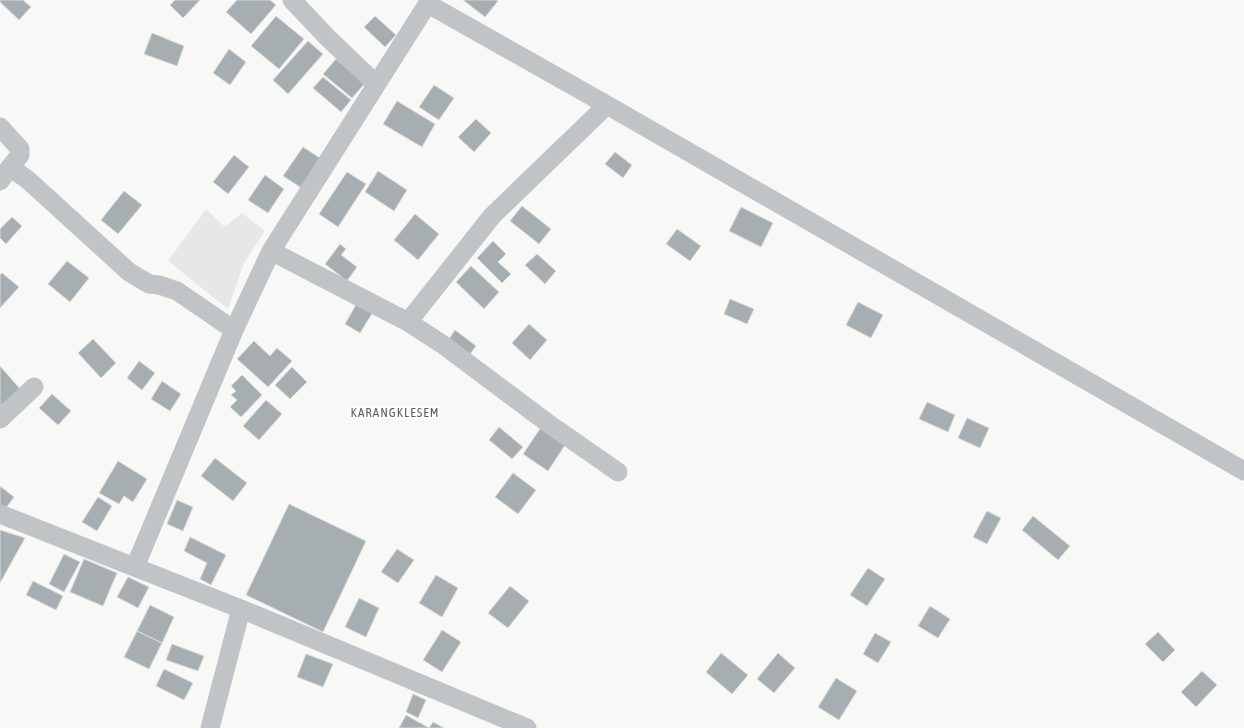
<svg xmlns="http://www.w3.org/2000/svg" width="1244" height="728" viewBox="0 0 1244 728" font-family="'Asap Condensed',sans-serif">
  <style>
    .built { fill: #e6e8e6 }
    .building { fill: #a6aeb2; stroke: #dadad8 }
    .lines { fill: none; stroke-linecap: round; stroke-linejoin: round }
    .minor { stroke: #c0c4c7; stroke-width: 19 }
    .labels { text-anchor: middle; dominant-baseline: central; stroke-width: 4; stroke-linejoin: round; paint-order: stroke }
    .quarter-label { font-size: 13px; letter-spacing: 1px; fill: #586469; stroke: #fff }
  </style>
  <rect width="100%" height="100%" fill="#f8f8f6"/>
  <path class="built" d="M206 209 225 227 242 213 265 231 244 263 228 309 168 261Z"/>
  <path class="building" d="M0 0H23L31 7 19 20 0 2Z
    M175 0H200L183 18 170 5Z
    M237 0H270L276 5 251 34 226 12Z
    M463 0H496L498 1 485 17Z
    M276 16 304 39 279 69 251 46Z
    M375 16 396 35 385 47 364 27Z
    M152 33 184 46 177 66 144 54Z
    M308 41 323 54 288 94 273 80Z
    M229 49 246 62 230 85 213 73Z
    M336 59 365 83 352 98 323 74Z
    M323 77 351 100 341 112 313 88Z
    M434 85 454 98 439 120 419 107Z
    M397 101 435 124 422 147 383 124Z
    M476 119 491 133 474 152 458 137Z
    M303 147 323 160 303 189 283 176Z
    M615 152 632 165 623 178 605 164Z
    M234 155 249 167 228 194 213 182Z
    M378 171 407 190 394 211 365 192Z
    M347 172 366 184 338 227 319 214Z
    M265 175 284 189 268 213 248 200Z
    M124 191 142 205 118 234 101 220Z
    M522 206 551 229 539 244 510 221Z
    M741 207 773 223 761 247 729 231Z
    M415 214 439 234 418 260 394 240Z
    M12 217 22 226 6 244 0 238V229Z
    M677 229 701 246 690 261 666 244Z
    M493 241 506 254 498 262 511 274 502 283 477 258Z
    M340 244 346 249 341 255 357 267 347 281 325 264Z
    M537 254 556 271 545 284 525 265Z
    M67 261 89 278 70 302 48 284Z
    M471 266 499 292 484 309 456 282Z
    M2 273 19 287 0 308V275Z
    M730 299 754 309 747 324 724 314Z
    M858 302 883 315 871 338 846 325Z
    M357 303 373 312 360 333 345 324Z
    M529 324 547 340 530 360 512 343Z
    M455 330 476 346 467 358 447 342Z
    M93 339 116 363 101 378 78 353Z
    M254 341 270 356 277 348 292 361 268 387 237 359Z
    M139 361 155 373 142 390 127 378Z
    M0 366 21 390 0 406Z
    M292 367 307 382 290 399 275 385Z
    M242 375 262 395 241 417 230 407 237 400 231 395 236 391 231 386Z
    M162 381 181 394 170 411 151 399Z
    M52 394 71 411 58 425 39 408Z
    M266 400 282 414 259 440 243 426Z
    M927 402 955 415 948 432 919 419Z
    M967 418 989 428 980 448 958 438Z
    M542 426 567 442 548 471 523 454Z
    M499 427 523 447 512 459 489 440Z
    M215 458 247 483 233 501 201 476Z
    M118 461 147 479 133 502 124 496 119 504 99 493Z
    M513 473 536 490 518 514 495 497Z
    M0 486 14 497 5 509 0 506Z
    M98 497 112 506 97 531 82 522Z
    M177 500 193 507 183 531 167 524Z
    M289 504 366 541 323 632 246 595Z
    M987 511 1001 518 987 544 973 537Z
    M1033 516 1070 546 1058 560 1022 530Z
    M0 530 25 538 0 583Z
    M190 537 226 555 211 585 200 579 207 563 184 551Z
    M397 549 414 560 398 583 381 572Z
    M64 554 80 562 64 592 49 584Z
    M84 559 117 573 103 606 70 592Z
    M868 568 885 579 867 606 850 595Z
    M436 575 458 588 442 617 419 603Z
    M128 577 149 587 138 608 117 597Z
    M33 581 63 596 56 610 26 595Z
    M510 586 529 601 508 628 488 613Z
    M359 598 379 608 366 637 345 627Z
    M150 605 174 617 162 643 137 631Z
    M930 606 950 619 938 638 918 626Z
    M442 630 461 642 442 672 423 660Z
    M137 631 162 643 149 669 124 657Z
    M1158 632 1175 650 1163 662 1145 644Z
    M875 633 891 642 878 663 863 654Z
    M172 644 204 656 198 671 166 660Z
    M721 653 748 675 732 694 706 672Z
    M778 653 795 668 774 693 757 679Z
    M306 654 333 664 323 687 297 677Z
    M164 669 193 683 184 700 156 686Z
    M1202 671 1217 685 1196 707 1181 692Z
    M836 678 857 691 839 720 818 707Z
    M413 694 426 700 418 718 406 712Z
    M406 715 429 728H399Z
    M433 722 444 728H429Z"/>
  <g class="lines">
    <path class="minor" d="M292 0 327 37 376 84
      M428 4 607 105 1244 471
      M0 127 20 149V155L10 167 28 180 129 272 149 284 159 285 177 291 234 330
      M0 181 10 167
      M271 251 408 322 442 344 549 424 618 472
      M408 322 492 216 607 105
      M0 419 34 387
      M0 514 241 609 527 728
      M135 567 234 330 271 251 430 0
      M210 728 241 609"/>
  </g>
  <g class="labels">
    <g class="quarter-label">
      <text x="395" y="412">KARANGKLESEM</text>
    </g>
  </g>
</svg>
